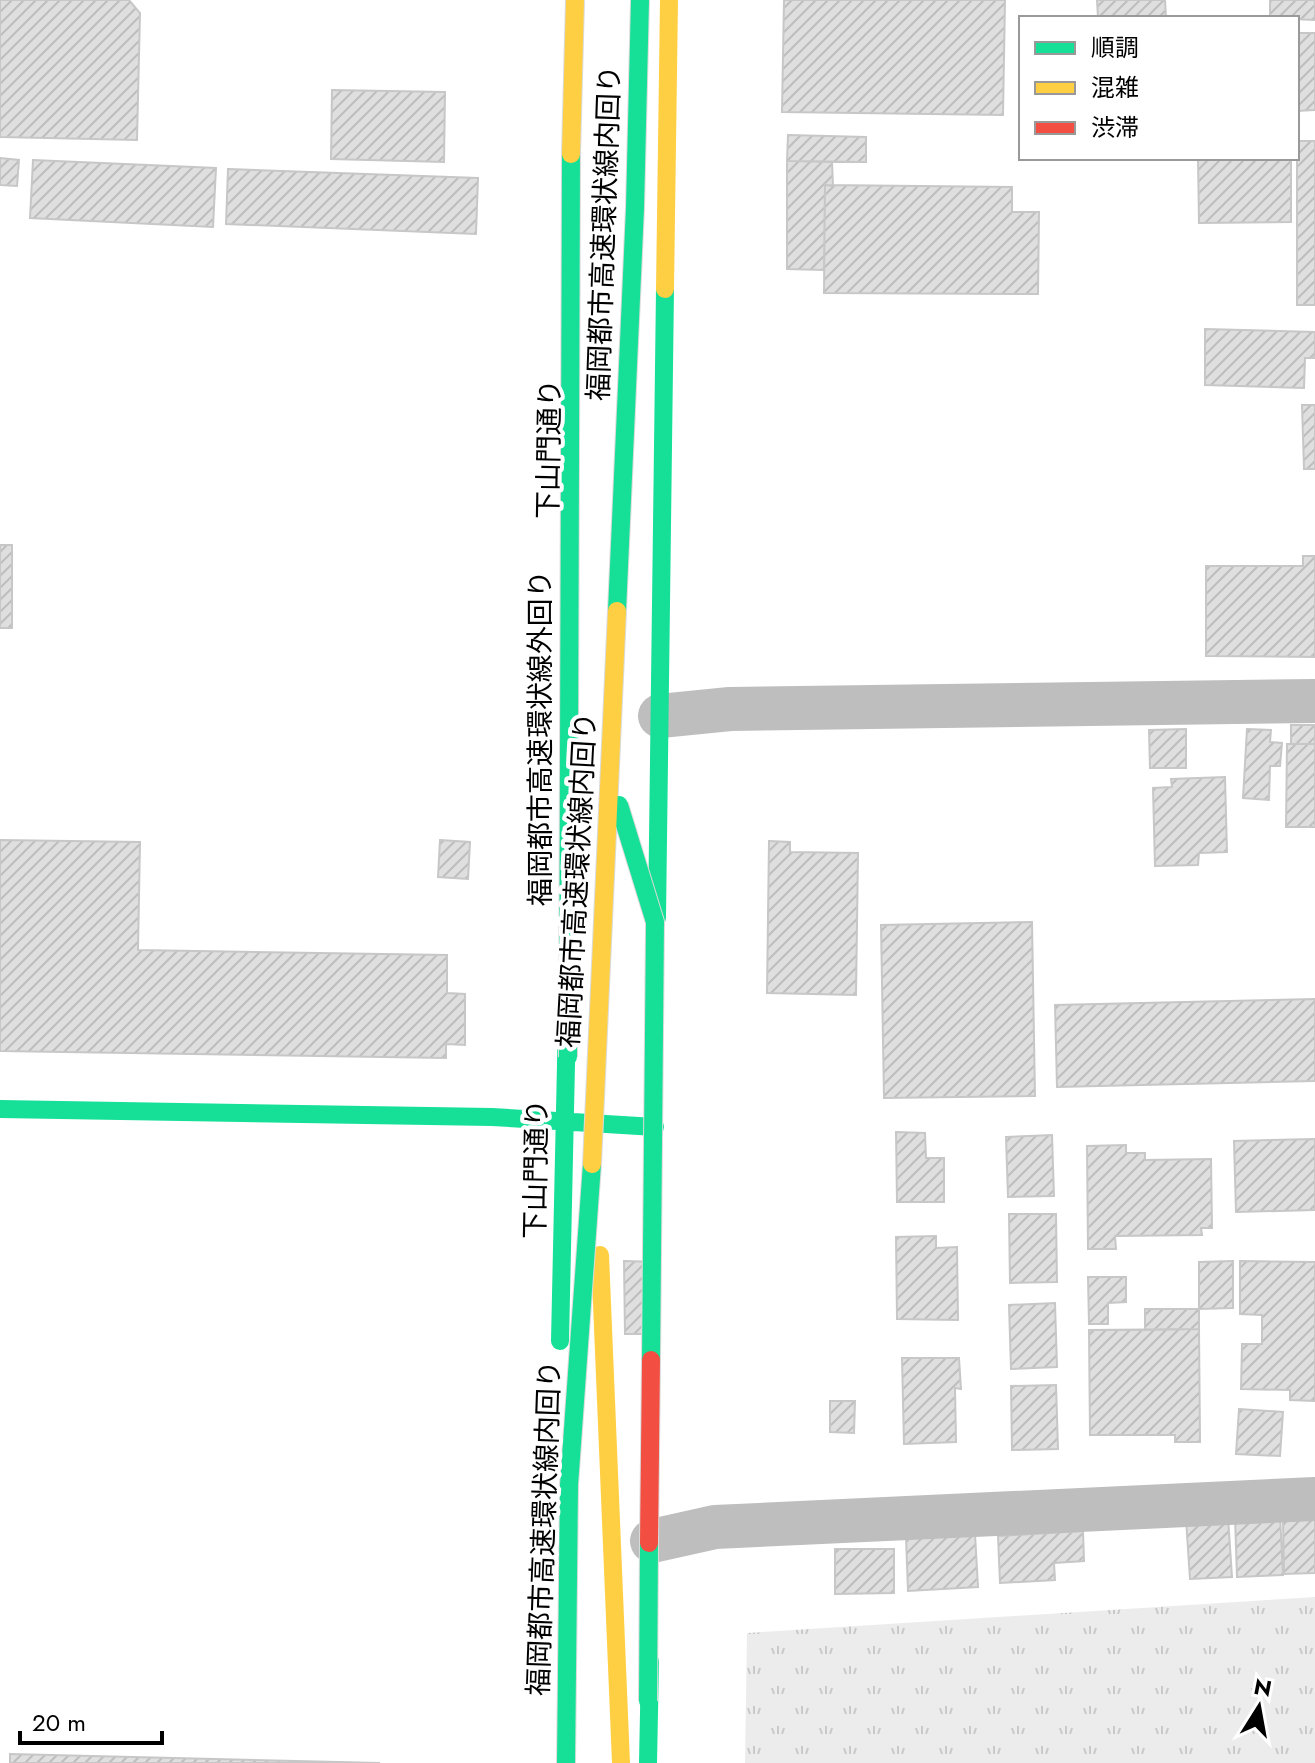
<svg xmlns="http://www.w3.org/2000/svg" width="1315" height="1763" viewBox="0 0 1315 1763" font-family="Jost,'Noto Sans JP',sans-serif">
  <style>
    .grass { fill: url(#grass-tufts) }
    .building { fill: url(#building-hatch); stroke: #c7c7c7; stroke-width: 2 }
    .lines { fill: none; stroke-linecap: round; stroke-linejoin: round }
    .street { stroke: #bebebe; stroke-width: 44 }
    .fast { stroke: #16e098; stroke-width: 18 }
    .slow { stroke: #ffcf43; stroke-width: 18 }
    .fast-bridge-casing { stroke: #dbdbdb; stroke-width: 20; stroke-linecap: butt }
    .slow-bridge-casing { stroke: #dbdbdb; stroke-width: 20; stroke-linecap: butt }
    .jam-bridge-casing { stroke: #dbdbdb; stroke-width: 20; stroke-linecap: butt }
    .fast-bridge { stroke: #16e098; stroke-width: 18 }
    .slow-bridge { stroke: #ffcf43; stroke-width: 18 }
    .jam-bridge { stroke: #f24e42; stroke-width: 18 }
    .labels { text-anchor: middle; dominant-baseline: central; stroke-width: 8; stroke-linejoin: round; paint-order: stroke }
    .street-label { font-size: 28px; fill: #000; stroke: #fff }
  </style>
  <defs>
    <pattern id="grass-tufts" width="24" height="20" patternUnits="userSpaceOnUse" patternTransform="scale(2)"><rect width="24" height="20" fill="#ececec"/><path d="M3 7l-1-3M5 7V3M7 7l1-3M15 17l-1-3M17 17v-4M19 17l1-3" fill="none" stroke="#c9c9c9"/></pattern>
    <pattern id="building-hatch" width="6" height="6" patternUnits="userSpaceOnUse" patternTransform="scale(2)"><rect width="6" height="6" fill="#dfdfdf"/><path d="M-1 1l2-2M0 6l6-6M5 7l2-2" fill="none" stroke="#bebebe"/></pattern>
  </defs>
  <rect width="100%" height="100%" fill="#fff"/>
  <path class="grass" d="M1315 1597V1763H745L747 1633Z"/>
  <path class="building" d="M0 0H129L140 13 137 140 0 137Z
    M784 0H1005L1003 115 782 112Z
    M1097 0H1165L1166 18H1098Z
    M1270 0H1315V20L1270 18Z
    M1297 33H1315V110L1297 111Z
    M332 90 445 92 444 162 331 159Z
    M788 135 866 137V162L787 161Z
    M1297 141H1315V305H1297Z
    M0 158 19 160 17 186 0 185Z
    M1198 158H1291V222L1199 223Z
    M33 160 216 168 213 227 30 218Z
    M787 161 832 162 833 186 825 185 824 270 787 269Z
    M228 169 478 178 476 234 226 224Z
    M825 185 1012 187V212H1039L1038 294 824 293Z
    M1205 329 1315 332V358H1305L1304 388 1205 385Z
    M1302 405H1315V469H1304Z
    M0 545H12V628H0Z
    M1303 556H1315V657L1206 656V566H1303Z
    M1291 725H1315V744H1291Z
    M1186 729V768H1150L1149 730Z
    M1247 729 1271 730 1270 742 1282 743 1280 766H1270L1269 800 1243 798Z
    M1287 744H1315V827H1286Z
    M1225 777 1227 852 1199 853 1198 865 1155 866 1153 788 1172 787 1171 779Z
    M0 840 140 842 138 950 447 955V993L465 994V1045L446 1044V1058L0 1051Z
    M440 840 470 842 468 879 438 877Z
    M769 841 790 842V852L858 853 856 995 767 993Z
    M1032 922 1035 1096 884 1098 881 925Z
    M1315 999V1081L1057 1087 1055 1005Z
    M896 1132 925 1133 926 1158H944V1202H897Z
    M1052 1135 1054 1196 1008 1197 1006 1137Z
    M1315 1139V1210L1236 1212 1234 1141Z
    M1126 1145V1153H1145V1160L1211 1159 1212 1228H1201L1202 1235 1115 1236 1116 1249H1088L1087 1146Z
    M1009 1214H1056L1057 1282 1010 1283Z
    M936 1236V1248L957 1247 958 1320 897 1319 896 1237Z
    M624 1261 660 1262 659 1334H625Z
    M1233 1261V1308L1199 1309V1262Z
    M1240 1261 1315 1262V1401L1290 1400V1390L1241 1389 1242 1344H1262V1315L1240 1314Z
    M1088 1277H1126V1302L1108 1303V1324H1089Z
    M1055 1303 1057 1367 1011 1369 1009 1305Z
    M1145 1309H1199V1329L1145 1330Z
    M1199 1329 1200 1442H1175V1435H1090L1089 1330Z
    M902 1358H959L961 1389 955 1388 956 1442 904 1444Z
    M1056 1385 1058 1449 1012 1450 1011 1386Z
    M830 1401H855L854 1433 830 1432Z
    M1239 1409 1283 1412 1280 1456 1236 1454Z
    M1280 1515 1283 1575 1237 1577 1235 1517Z
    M1228 1517 1232 1577 1190 1579 1186 1519Z
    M1315 1518V1573L1284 1574 1283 1520Z
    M1083 1531 1084 1561 1054 1563 1055 1580 1000 1583 998 1536Z
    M975 1534 978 1587 908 1591 906 1537Z
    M835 1549H894V1593L835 1594Z
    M10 1754 380 1763H10Z"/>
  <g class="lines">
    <path class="street" d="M660 716 730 709 1315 701
      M652 1541 715 1527 1315 1499"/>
    <path class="fast" d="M657 918 665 289
      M0 1109 492 1117 655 1127
      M560 1341 567 1018
      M648 1763 650 1662"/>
    <path class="slow" d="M665 289 669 0
      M600 1255 621 1763"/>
    <defs>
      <path id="fast-bridge" d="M617 611 635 208 640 0
        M619 805 655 922 651 1360
        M568 1057 571 154
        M648 1701 649 1543
        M566 1763 569 1485 592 1164"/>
      <path id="slow-bridge" d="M571 154 575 0
        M592 1164 617 611"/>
      <path id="jam-bridge" d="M649 1543 651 1360"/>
    </defs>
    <use href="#fast-bridge" class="fast-bridge-casing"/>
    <use href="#slow-bridge" class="slow-bridge-casing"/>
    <use href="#jam-bridge" class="jam-bridge-casing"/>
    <use href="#fast-bridge" class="fast-bridge"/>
    <use href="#slow-bridge" class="slow-bridge"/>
    <use href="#jam-bridge" class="jam-bridge"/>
  </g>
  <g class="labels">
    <g class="street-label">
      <text transform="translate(604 233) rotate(-88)">福岡都市高速環状線内回り</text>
      <text transform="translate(549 449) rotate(-89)">下山門通り</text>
      <text transform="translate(540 738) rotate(-90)">福岡都市高速環状線外回り</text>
      <text transform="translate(577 880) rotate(-87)">福岡都市高速環状線内回り</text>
      <text transform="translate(536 1169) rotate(-89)">下山門通り</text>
      <text transform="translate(544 1528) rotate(-88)">福岡都市高速環状線内回り</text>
    </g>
  </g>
  <rect x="1019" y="16" width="280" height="144" fill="#ffffff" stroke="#999999" stroke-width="2"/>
  <rect x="1035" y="42" width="40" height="12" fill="#16e098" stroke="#999999" stroke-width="2"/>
  <text x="1091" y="56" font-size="24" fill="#000000">順調</text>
  <rect x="1035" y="82" width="40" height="12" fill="#ffcf43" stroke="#999999" stroke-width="2"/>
  <text x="1091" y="96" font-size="24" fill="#000000">混雑</text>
  <rect x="1035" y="122" width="40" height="12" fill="#f24e42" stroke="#999999" stroke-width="2"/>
  <text x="1091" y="136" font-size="24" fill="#000000">渋滞</text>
  <g transform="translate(1259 1707) rotate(11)" stroke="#ffffff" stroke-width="6" paint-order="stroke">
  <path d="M0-6L14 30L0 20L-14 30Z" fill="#000000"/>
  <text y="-12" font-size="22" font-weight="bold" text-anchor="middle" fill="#000000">N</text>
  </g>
  <path d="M20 1731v12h142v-12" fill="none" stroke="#000000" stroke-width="4"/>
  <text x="32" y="1731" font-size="24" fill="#000000" stroke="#ffffff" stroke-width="6" paint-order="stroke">20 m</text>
</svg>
